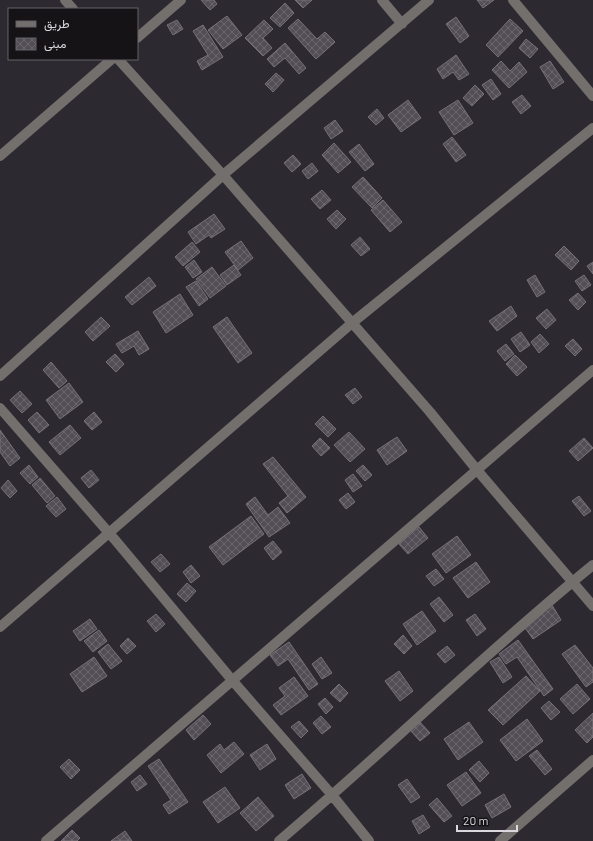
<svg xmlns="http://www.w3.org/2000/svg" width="593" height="841" viewBox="0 0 593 841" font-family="Barlow,Vazirmatn,sans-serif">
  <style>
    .building { fill: url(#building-cross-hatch); stroke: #767179 }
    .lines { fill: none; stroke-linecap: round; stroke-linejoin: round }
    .minor { stroke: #736f6c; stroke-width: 10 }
  </style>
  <defs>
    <pattern id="building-cross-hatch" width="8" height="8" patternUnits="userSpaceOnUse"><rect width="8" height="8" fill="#534e56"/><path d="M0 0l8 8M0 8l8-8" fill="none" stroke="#6b676e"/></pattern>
  </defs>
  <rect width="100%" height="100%" fill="#2d2930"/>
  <path class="building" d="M201 0H214L217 4 210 10Z
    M295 0H312L303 8Z
    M477 0H494L483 8Z
    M285 3 294 13 280 27 270 18Z
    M227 16 242 35 223 49 208 30Z
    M456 17 469 36 460 43 446 24Z
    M298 19 317 39 325 32 335 42 316 59 288 28Z
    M510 19 523 31 498 57 486 45Z
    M177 20 183 29 173 35 167 25Z
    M264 20 273 29 263 38 272 48 263 56 245 38Z
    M203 25 223 57 202 70 197 61 208 55 193 31Z
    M526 39 538 49 530 58 519 48Z
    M285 43 306 68 299 74 285 58 274 67 267 59Z
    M456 55 469 74 459 80 453 72 443 79 437 69Z
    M501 61 510 71 519 62 527 72 509 88 492 70Z
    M550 61 564 82 553 89 540 67Z
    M276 73 284 80 273 92 265 84Z
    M491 79 501 94 493 100 482 85Z
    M475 85 484 94 472 106 463 98Z
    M522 95 531 106 521 114 512 102Z
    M408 100 421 118 401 132 388 115Z
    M458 100 473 123 454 135 439 112Z
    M377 109 384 118 376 125 368 117Z
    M335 120 343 131 331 139 324 128Z
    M452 137 466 155 456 162 443 144Z
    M334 143 351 162 338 173 322 155Z
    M359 144 374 164 365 171 349 152Z
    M293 155 301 164 292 172 284 163Z
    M312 163 318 171 308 179 302 171Z
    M363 177 382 198 372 208 352 187Z
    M322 190 331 200 320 209 311 199Z
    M383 200 402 222 390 232 371 210Z
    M337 210 346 219 336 229 327 219Z
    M214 214 225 229 211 238 209 235 196 244 188 232Z
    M360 237 370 249 361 256 351 245Z
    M241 241 253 258 238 270 225 252Z
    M192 242 200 252 183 266 175 257Z
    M564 246 579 261 571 270 555 255Z
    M194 260 202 272 193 278 185 267Z
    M593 262V274L587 266Z
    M234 265 241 275 227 285 220 275Z
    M212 267 226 286 210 298 196 279Z
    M535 275 545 292 537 297 527 280Z
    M584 275 591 285 582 291 575 281Z
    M149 277 156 286 132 305 125 297Z
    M196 281 208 299 199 306 186 287Z
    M578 293 586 302 578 310 569 300Z
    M180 294 193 315 166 333 153 312Z
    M511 306 517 316 497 331 489 321Z
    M547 309 556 320 546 329 536 318Z
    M101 317 110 326 93 341 85 332Z
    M227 317 252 353 238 363 213 327Z
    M138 331 149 349 139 355 134 346 122 353 116 344Z
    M521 332 530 345 520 352 511 339Z
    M540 334 549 344 539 353 531 342Z
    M573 339 582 349 575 356 565 346Z
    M506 344 514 354 505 361 497 351Z
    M115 354 124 364 116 372 106 362Z
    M515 355 527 367 517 376 506 364Z
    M51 362 67 381 59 388 43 370Z
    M69 383 83 402 60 419 46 400Z
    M355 388 362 397 353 404 345 395Z
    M20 391 32 404 22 413 10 400Z
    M37 412 49 425 39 433 28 420Z
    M94 412 102 422 92 430 84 421Z
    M323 416 336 429 328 437 315 424Z
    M70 425 81 438 60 455 49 442Z
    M0 430 20 458 10 466 0 452Z
    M349 432 365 449 350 462 334 445Z
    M397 437 407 451 387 465 377 450Z
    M320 438 330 448 321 456 312 446Z
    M584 438 593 448 578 461 569 451Z
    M273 457 306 497 287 513 279 503 288 496 263 464Z
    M29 465 38 477 30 484 20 473Z
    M363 465 372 475 365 481 356 471Z
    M91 470 99 480 89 488 81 478Z
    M353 474 362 486 353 492 345 480Z
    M40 478 55 496 47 503 32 485Z
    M8 480 17 491 10 498 1 488Z
    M348 493 355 502 346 509 339 500Z
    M579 496 591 511 584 516 572 501Z
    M57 497 66 509 56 517 46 506Z
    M255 497 268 515 278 507 290 523 269 537 246 504Z
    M251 516 264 534 223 565 209 547Z
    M419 527 428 538 408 554 399 544Z
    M457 536 471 555 446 573 432 554Z
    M273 541 282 552 273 560 264 548Z
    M161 554 170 564 160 572 151 562Z
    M476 562 490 582 468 598 453 578Z
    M191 565 200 576 191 583 183 572Z
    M436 569 444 579 434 586 426 576Z
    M187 583 196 591 186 602 177 594Z
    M439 597 453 615 444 622 430 604Z
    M552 605 561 620 533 639 523 625Z
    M422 611 436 631 417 645 403 624Z
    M156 614 165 624 156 632 147 621Z
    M475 614 486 629 477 636 466 620Z
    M90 619 97 629 80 641 73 631Z
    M99 630 107 641 93 652 84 641Z
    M403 635 412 646 404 654 394 644Z
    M128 638 136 646 127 654 120 646Z
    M518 640 553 689 544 696 517 657 506 664 499 654Z
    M289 642 318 684 309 690 288 659 278 666 270 655Z
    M108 644 122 661 111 669 98 652Z
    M575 645 593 668V682L586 687 562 654Z
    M447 646 455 655 445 663 437 654Z
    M94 657 107 676 82 692 70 674Z
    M321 657 332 673 322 679 312 664Z
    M499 657 512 677 503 683 490 662Z
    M399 671 413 691 400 701 385 681Z
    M526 676 540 691 503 725 488 710Z
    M294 677 308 696 281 715 273 705 285 696 279 688Z
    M339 684 348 693 340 702 330 693Z
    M577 684 590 699 573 714 560 699Z
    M325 698 333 707 326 714 318 704Z
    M549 701 560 712 551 720 541 708Z
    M593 713V737L587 743 575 730Z
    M203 715 211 724 194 740 186 730Z
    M321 716 331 727 322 734 313 723Z
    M527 719 543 741 516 761 500 740Z
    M299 721 308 731 301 738 291 727Z
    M420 722 430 733 420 741 410 730Z
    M469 722 483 742 458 760 444 739Z
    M234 742 244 754 221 773 207 755 220 744 224 750Z
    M267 744 276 759 260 770 250 755Z
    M537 750 552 769 545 775 529 756Z
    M69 759 80 770 71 779 60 767Z
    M159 759 188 802 169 814 163 805 171 800 148 766Z
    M479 761 489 773 480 782 469 770Z
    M466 772 481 793 462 806 447 785Z
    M302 774 311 788 294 799 285 785Z
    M140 775 147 784 137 791 131 782Z
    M407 779 420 797 411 803 398 785Z
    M225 787 240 808 218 823 203 802Z
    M504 794 511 807 492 818 485 805Z
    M258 797 274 816 256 831 240 813Z
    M437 798 452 816 444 822 429 805Z
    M423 815 430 827 419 834 412 821Z
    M72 830 80 838 77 841H61Z
    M125 831 132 841H111Z"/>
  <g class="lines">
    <path class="minor" d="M65 0 73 9
      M382 0 402 24
      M513 0 593 96
      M137 38 181 0
      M118 59 223 175 430 412 477 470 593 606
      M0 156 112 59
      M0 376 223 175 429 0
      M0 408 116 541 232 680 332 795 369 841
      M0 627 352 323 593 128
      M46 841 593 370
      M279 841C385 751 485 653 593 565
      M500 841 593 760"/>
  </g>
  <rect x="8" y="8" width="130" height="52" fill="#151316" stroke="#646266"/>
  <rect x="16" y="21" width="20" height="6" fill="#736f6c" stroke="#646266"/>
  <text x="44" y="28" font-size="12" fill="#dbd8dd">طريق</text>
  <rect x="16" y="38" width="20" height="12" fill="url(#building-cross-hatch)" stroke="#646266"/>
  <text x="44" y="48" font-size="12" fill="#dbd8dd">مبنى</text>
  <path d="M457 825v6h60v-6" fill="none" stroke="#dbd8dd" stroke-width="2"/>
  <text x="463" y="825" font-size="12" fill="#dbd8dd" stroke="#151316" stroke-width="3" paint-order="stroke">20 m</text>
</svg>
